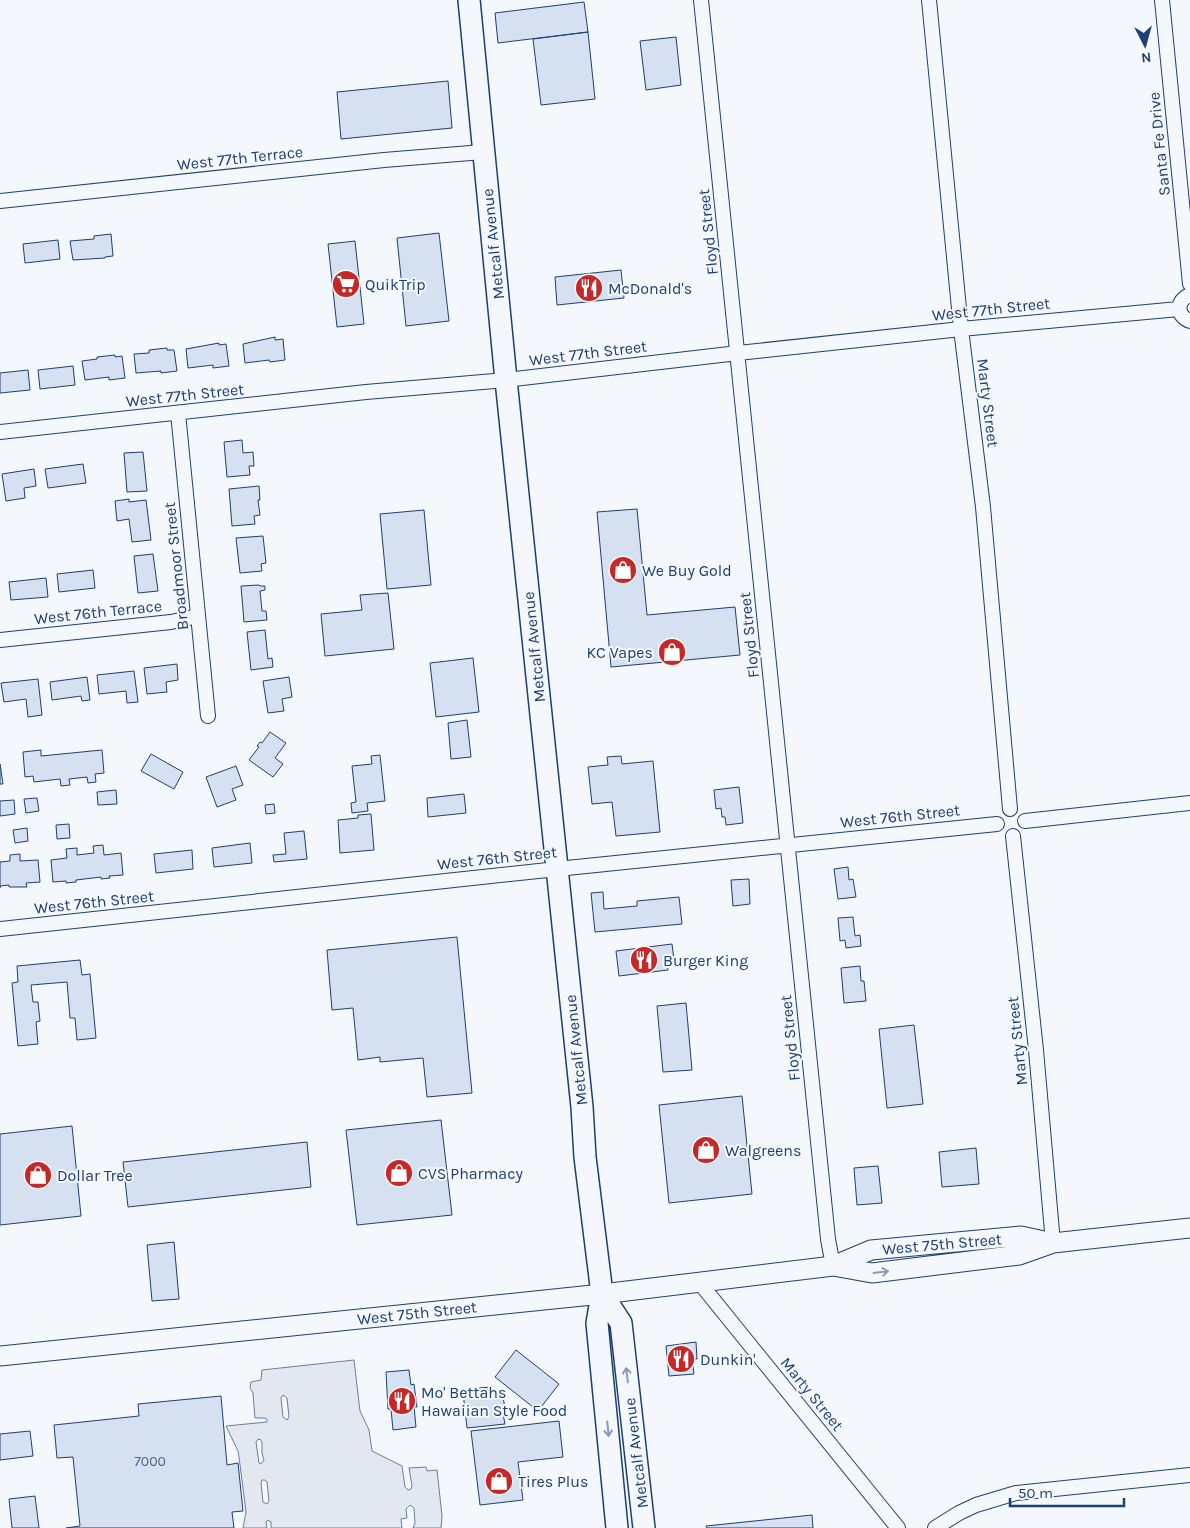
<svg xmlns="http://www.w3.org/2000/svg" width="1190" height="1528" viewBox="0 0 1190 1528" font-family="Karla,sans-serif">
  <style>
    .parking { fill: #e3e8f0; stroke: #687fa3; fill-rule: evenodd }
    .building { fill: #d5e0f0; stroke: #1d3f73 }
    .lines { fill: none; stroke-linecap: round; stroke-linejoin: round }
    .minor-casing { stroke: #1d3f73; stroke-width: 16 }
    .secondary-casing { stroke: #1d3f73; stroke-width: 21 }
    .primary-casing { stroke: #1d3f73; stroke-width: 24 }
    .minor { stroke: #f4f7fb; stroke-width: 14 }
    .secondary { stroke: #f4f7fb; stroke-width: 19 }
    .primary { stroke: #f4f7fb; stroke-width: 21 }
    .oneway { stroke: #889bb7 }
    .labels { text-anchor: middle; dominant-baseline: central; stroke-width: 4; stroke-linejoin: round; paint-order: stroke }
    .number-label { font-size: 14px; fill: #4b6792 }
    .street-label { font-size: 16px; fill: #1d3f73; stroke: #f4f7fb }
    .poi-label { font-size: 16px; fill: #1d3f73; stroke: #f4f7fb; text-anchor: start }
  </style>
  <rect width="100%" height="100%" fill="#f4f7fb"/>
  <path class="parking" d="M354 1360 360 1411 369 1430 372 1451 402 1466 405 1487 408 1490 411 1489 412 1486 409 1468 426 1467 427 1471 437 1470 442 1516 441 1528H413L415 1523 414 1508 410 1505 406 1509 407 1518 401 1519 402 1528H271V1522L268 1520 266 1522 267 1528H243L246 1512 239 1457 238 1451 226 1426 267 1422V1419L265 1418H255L253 1393 250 1388 251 1382 261 1380 262 1370ZM283 1395 287 1398 289 1417 287 1420 283 1417 281 1398ZM260 1439 262 1442V1453L264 1460 261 1464 259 1463 256 1442 257 1440ZM262 1480H265L267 1482 269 1501 267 1504 263 1502 261 1483Z"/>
  <path class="building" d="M584 2 588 32 498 43 495 13Z
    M588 32 595 99 541 105 533 39Z
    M676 37 681 85 646 90 640 41Z
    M448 81 452 128 341 139 337 92Z
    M439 233 449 321 406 326 397 238Z
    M111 234 113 256 105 257V258L73 260 70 241 94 239V236Z
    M58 240 60 259 25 263 23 244Z
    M355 241 364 324 337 327 328 244Z
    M621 270 624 298 557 305 555 277Z
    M275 337V340L283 339 285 360 270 362 269 360 245 363 243 344Z
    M219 343V345L226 344 229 366 213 368V365L188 368 186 349Z
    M167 348V350H174L177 371 161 373V371L136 373 134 354 149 353V350Z
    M115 355V357L122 356 125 378 109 380V377L85 380 82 361 97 359V357Z
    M73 366 75 385 40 389 38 370Z
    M28 370 30 390 0 393V373Z
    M242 440 243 453 253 452 254 466H249L250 475 227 477 224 442Z
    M143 452 147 491 127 492 124 453Z
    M83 464 86 483 48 488 45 469Z
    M34 469 36 486 24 488 25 498 6 501 2 474Z
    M259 486 260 500H258L260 515 254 516 255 524 232 526 229 489Z
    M129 499V502L146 500 151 540 132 542 129 519 117 521 115 501Z
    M637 509 647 615 735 607 740 655 611 667 597 512Z
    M424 510 431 585 387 589 380 514Z
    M263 536 266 563 261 564 262 571 240 573 236 538Z
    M153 554 158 591 138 593 134 556Z
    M93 570 95 588 59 592 57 574Z
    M46 578 48 597 11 600 9 582Z
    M259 585 260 586H265V590L260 591 262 611H266L267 620 244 622 241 586Z
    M388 593 394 649 325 656 321 614 362 610 360 595Z
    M265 630 268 659 272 658 273 667 251 670 247 632Z
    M473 658 479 712 436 717 430 663Z
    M177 664 178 680 166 682 167 692 147 694 144 668Z
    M134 671 138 702 127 703 126 691 99 694 97 675Z
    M87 677 90 700 82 701 81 696 52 700 50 682Z
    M289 677 292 697 282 699 284 711 268 713 263 681Z
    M38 679 42 715 28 717 26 699 4 702 1 683Z
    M467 720 471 757 451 759 448 723Z
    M270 732 286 743 275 758 283 764 273 777 249 760 259 747 257 746 260 742 262 743Z
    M41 750V756L102 750 104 773 95 774 96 782 88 783 87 777 69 779 70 785 61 786 60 779 34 782 33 776 25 777 23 752Z
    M151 754 183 772 174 789 141 771Z
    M380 755 385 801 367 803 368 811 352 813 351 803 356 802 352 766 372 764 371 756Z
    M621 756 622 764 653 761 660 832 616 836 612 802 592 804 588 767 608 765 607 757Z
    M0 764 3 784H0Z
    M236 766 243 785 232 789 236 800 217 807 206 777Z
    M739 787 743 823 726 825 725 817H722L721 808 716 809 714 790Z
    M116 790 117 804 98 805 97 792Z
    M464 794 466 813 428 817 427 798Z
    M37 798 39 811 26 813 24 799Z
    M14 800 15 814 0 816V801Z
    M274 804 275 813 266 814 265 805Z
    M371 814 374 850 340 853 338 820 358 818V815Z
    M69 824 70 838 57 839 56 825Z
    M27 828 28 841 15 843 13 830Z
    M304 831 307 859 274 862 273 855 286 854 284 833Z
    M250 843 252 863 214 867 212 848Z
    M103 845 104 855 121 853 123 875 109 876 110 878 101 879V877L76 880V882L66 883V881L53 882 51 860 67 858 66 849 77 848V855L94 853 93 846Z
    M192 850 193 869 156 873 154 854Z
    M20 854V861L38 860 40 882 26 883 27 887H9V885L0 886V888V862L10 861V855Z
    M848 867 849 880 853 879 856 897 838 899 834 869Z
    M749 879 750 904 733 906 731 880Z
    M603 892 604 909 637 906V901L679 897 682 924 595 932 591 893Z
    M853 917 855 936 860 935 861 946 846 948 845 940 840 941 838 918Z
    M457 937 472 1093 427 1097 423 1058 380 1062V1057L358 1060 353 1008 332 1010 327 950Z
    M672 944 674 960H667L668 970 619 976 616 951Z
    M80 960 82 975 90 974 96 1038 77 1040 75 1018H70L67 982 31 985 33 1002H38L40 1021 36 1022 38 1044 18 1046 12 983 18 982 17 966Z
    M860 966 861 981H864L866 1001 844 1003 841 968Z
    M686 1003 692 1070 663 1072 657 1006Z
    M914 1025 923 1104 887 1108 879 1029Z
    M742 1096 752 1194 669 1203 659 1105Z
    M441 1120 452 1215 357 1225 346 1130Z
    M72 1126 81 1216 0 1225V1134Z
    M307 1142 311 1187 128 1207 123 1162Z
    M976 1148 979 1184 942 1187 939 1152Z
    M878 1166 882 1203 857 1205 854 1168Z
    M174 1242 179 1299 152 1301 147 1245Z
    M696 1342 697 1359H692L694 1374 669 1376 666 1346Z
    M516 1350 559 1384 538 1411 495 1377Z
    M409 1370 411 1385 414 1384 417 1407H414L416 1427 393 1430 391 1409H388L386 1372Z
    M491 1387 503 1397 505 1408 502 1409 505 1424 467 1428 463 1392 479 1390V1388Z
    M221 1396 227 1465 238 1463 243 1511 232 1512 234 1528H66L80 1526 73 1457 57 1458 54 1425 139 1416 138 1404Z
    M559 1421 563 1457 518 1462 523 1500 480 1505 471 1431Z
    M30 1431 33 1456 0 1460V1434Z
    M35 1496 39 1528H12L9 1499Z
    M812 1515 813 1528H707L706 1526Z"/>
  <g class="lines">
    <defs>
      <path id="minor" d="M701 0 828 1239 833 1266
        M929 0 961 329 983 507 1010 809
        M1162 0 1190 284
        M0 201 384 160 483 152
        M1190 295C1176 300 1176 316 1190 321
        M178 413 208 716
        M0 432 366 392 506 380 738 353 961 329 1179 309
        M0 640 171 622 198 616
        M1025 821 1190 803
        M1013 836 1036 1050 1053 1243
        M0 929 557 869 997 824
        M699 1282 898 1528
        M935 1528 959 1513 976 1505 1016 1493 1190 1475"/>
      <path id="secondary" d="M833 1266 872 1273 1019 1255 1053 1243 1190 1228
        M0 1356 602 1294 833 1266 871 1250 1021 1236 1053 1243"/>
      <path id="primary" d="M469 0 506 380 582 1107 585 1157 602 1294 597 1323 617 1528
        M602 1294 621 1323 644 1528"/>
    </defs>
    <use href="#minor" class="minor-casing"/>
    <use href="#secondary" class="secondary-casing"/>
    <use href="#primary" class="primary-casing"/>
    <use href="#minor" class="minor"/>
    <use href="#secondary" class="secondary"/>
    <use href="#primary" class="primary"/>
  </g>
  <defs><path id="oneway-shaft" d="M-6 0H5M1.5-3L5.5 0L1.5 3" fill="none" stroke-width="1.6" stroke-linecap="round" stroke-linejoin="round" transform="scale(1.25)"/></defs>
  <g class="oneway">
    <use href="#oneway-shaft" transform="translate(881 1272) rotate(-7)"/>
    <use href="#oneway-shaft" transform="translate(627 1375) rotate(-97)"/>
    <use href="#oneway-shaft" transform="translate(608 1429) rotate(84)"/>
  </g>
  <defs>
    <symbol id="supermarket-disc" viewBox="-11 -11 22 22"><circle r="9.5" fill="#c62828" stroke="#f4f7fb"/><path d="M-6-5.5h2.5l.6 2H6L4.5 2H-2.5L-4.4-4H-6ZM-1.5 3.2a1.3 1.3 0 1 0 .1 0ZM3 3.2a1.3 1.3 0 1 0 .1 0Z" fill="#fff"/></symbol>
    <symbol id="restaurant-disc" viewBox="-11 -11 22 22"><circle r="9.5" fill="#c62828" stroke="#f4f7fb"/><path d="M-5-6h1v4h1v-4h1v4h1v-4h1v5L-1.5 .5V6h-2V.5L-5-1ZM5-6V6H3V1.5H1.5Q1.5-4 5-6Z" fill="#fff"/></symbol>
    <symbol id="shop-disc" viewBox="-11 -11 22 22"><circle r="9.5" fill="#c62828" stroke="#f4f7fb"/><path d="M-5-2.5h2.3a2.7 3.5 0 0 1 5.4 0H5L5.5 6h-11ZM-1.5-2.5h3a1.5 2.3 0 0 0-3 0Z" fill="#fff"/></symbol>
  </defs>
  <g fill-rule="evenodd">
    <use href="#supermarket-disc" x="330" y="268" width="32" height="32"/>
    <use href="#restaurant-disc" x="573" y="272" width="32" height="32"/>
    <use href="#shop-disc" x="607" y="554" width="32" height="32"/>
    <use href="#shop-disc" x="656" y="636" width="32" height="32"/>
    <use href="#restaurant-disc" x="628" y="944" width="32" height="32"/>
    <use href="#shop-disc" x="690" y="1134" width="32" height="32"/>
    <use href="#shop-disc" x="383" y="1157" width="32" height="32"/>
    <use href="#shop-disc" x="22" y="1159" width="32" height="32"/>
    <use href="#restaurant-disc" x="665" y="1343" width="32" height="32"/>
    <use href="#restaurant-disc" x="386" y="1385" width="32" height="32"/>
    <use href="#shop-disc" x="483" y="1465" width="32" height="32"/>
  </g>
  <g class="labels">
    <g class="number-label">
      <text x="150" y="1461">7000</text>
    </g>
    <g class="street-label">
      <text transform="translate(1159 144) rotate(-96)">Santa Fe Drive</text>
      <text transform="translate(240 158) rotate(-6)">West 77th Terrace</text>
      <text transform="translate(708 232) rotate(-96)">Floyd Street</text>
      <text transform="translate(493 244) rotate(-96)">Metcalf Avenue</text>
      <text transform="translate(991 309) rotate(-6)">West 77th Street</text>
      <text transform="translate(588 353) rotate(-7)">West 77th Street</text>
      <text transform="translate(185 395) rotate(-6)">West 77th Street</text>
      <text transform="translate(988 403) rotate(83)">Marty Street</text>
      <text transform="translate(176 566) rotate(-96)">Broadmoor Street</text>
      <text transform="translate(98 612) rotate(-6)">West 76th Terrace</text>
      <text transform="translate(749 635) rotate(-96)">Floyd Street</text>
      <text transform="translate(534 647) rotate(-96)">Metcalf Avenue</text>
      <text transform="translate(900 816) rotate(-6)">West 76th Street</text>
      <text transform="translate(497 858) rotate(-6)">West 76th Street</text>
      <text transform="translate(94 902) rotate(-6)">West 76th Street</text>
      <text transform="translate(790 1038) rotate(-96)">Floyd Street</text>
      <text transform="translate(1017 1041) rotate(-96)">Marty Street</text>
      <text transform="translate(576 1050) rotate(-96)">Metcalf Avenue</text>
      <text transform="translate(942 1244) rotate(-5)">West 75th Street</text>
      <text transform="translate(417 1313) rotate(-6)">West 75th Street</text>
      <text transform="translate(812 1394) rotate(51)">Marty Street</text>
      <text transform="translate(636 1453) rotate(-97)">Metcalf Avenue</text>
    </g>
    <g class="poi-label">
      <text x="365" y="284">QuikTrip</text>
      <text x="608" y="288">McDonald's</text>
      <text x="642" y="570">We Buy Gold</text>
      <text x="653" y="652" text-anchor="end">KC Vapes</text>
      <text x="663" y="960">Burger King</text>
      <text x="725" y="1150">Walgreens</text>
      <text x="418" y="1173">CVS Pharmacy</text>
      <text x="57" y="1175">Dollar Tree</text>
      <text x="700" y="1359">Dunkin'</text>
      <text x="421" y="1392">Mo' Bettahs<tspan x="421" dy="18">Hawaiian Style Food</tspan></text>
      <text x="518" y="1481">Tires Plus</text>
    </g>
  </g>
  <g transform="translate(1145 45) rotate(174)" stroke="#f4f7fb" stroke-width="4" paint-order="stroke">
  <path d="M0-4L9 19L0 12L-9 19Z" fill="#1d3f73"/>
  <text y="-8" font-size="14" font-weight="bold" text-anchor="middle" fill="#1d3f73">N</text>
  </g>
  <path d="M1010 1498v8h114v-8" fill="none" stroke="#1d3f73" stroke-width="2.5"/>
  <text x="1018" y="1498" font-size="15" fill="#1d3f73" stroke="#f4f7fb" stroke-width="4" paint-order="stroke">50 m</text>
</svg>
